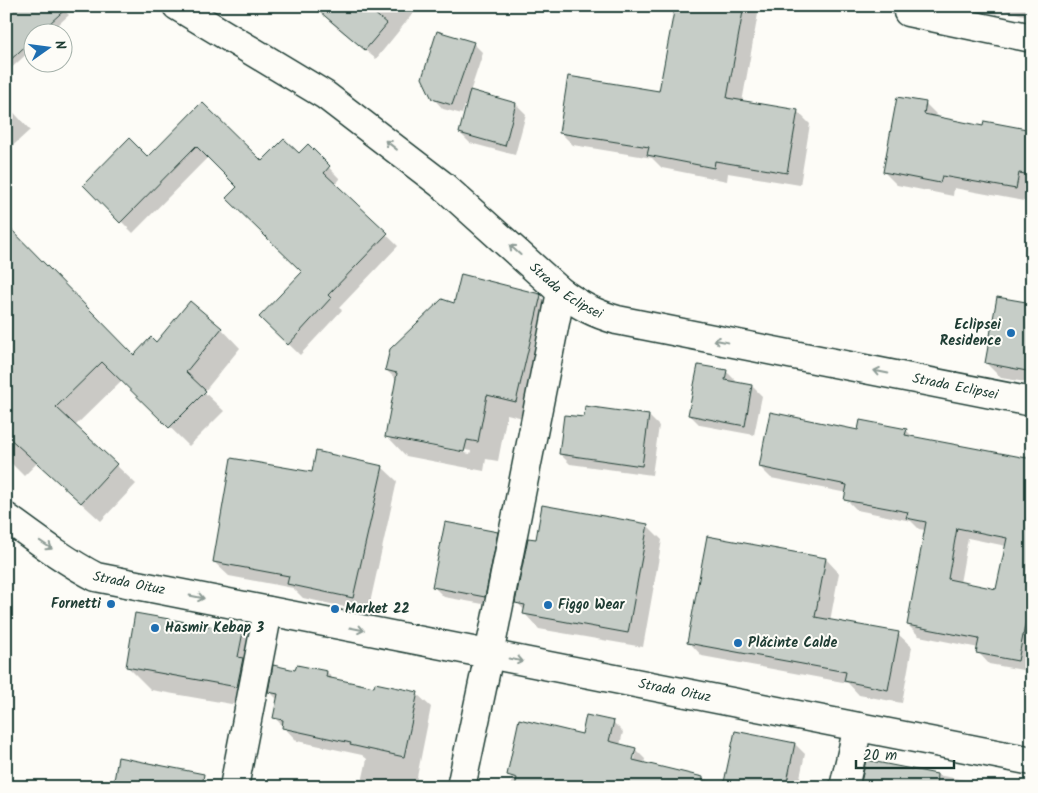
<svg xmlns="http://www.w3.org/2000/svg" width="1038" height="793" viewBox="0 0 1038 793" font-family="Kalam,sans-serif">
  <style>
    .shadow { fill: #0003; fill-rule: evenodd }
    .building { fill: #c6cdc7; stroke: #1f3d34; fill-rule: evenodd }
    .lines { fill: none; stroke-linecap: round; stroke-linejoin: round }
    .minor-casing { stroke: #1f3d34; stroke-width: 31 }
    .minor { stroke: #fdfcf7; stroke-width: 28 }
    .oneway { stroke: #8e9c96 }
    .poi-dot { fill: #1f6fb2; stroke: #fdfcf7; stroke-width: 2 }
    .labels { text-anchor: middle; dominant-baseline: central; stroke-width: 4; stroke-linejoin: round; paint-order: stroke }
    .street-label { font-size: 14px; fill: #1f3d34; stroke: #fdfcf7 }
    .poi-label { font-size: 14px; font-weight: bold; fill: #1f3d34; stroke: #fdfcf7; text-anchor: start }
  </style>
  <rect width="100%" height="100%" fill="#fdfcf7"/>
  <filter id="ink" filterUnits="userSpaceOnUse"><feTurbulence type="fractalNoise" baseFrequency=".02" numOctaves="2"/><feDisplacementMap in="SourceGraphic" scale="10" xChannelSelector="R" yChannelSelector="G"/><feConvolveMatrix kernelMatrix="1 2 1 2 8 2 1 2 1" color-interpolation-filters="sRGB"/></filter>
  <g filter="url(#ink)">
    <path class="shadow" d="M6 6H60L69 15 50 32H32V49L6 73Z
      M330 6H419L376 59 333 24 323 14Z
      M677 6H750L758 14 742 102 797 111 810 124 800 185 728 173 727 181 662 168 652 158 573 145 560 132 660 92Z
      M986 6H1032V17Z
      M473 43 483 53 470 92 516 104 526 114 515 155 470 143 460 133 467 106 465 105 462 114 443 109 433 98Z
      M6 104 30 130 6 152Z
      M202 104 262 163 299 155 308 146 340 179 335 185 398 246 339 308 342 310 300 355 273 329 303 272 238 187 208 157 133 233 85 185 148 159Z
      M926 104 939 117 938 118 984 127 1032 131V185L1029 202 954 188 953 196 897 185 884 172Z
      M6 237 134 356 156 344 221 328 240 348 204 392 224 411 189 446 122 380 75 426 136 484 101 521 37 463 24 476 6 458Z
      M539 295 561 316 535 421 507 414 498 461 486 459 484 471 406 456 387 436 397 380 386 370 455 304ZM408 440 471 451 470 454 408 442Z
      M1032 304V383L1001 378 986 363Z
      M726 371 736 381V383L752 386 762 396 754 435 700 425 690 415Z
      M649 416 659 426 652 475 570 464 560 454 585 419Z
      M906 430 914 438 1024 459V456L1032 457V659L1029 671 989 664 978 652 979 648 919 636 908 625 925 530 919 529 911 521 857 510 846 499 847 493 771 478 760 467 859 431ZM968 538 1006 546 997 590 960 583Z
      M382 467 397 481 368 612 303 598 293 588 229 576 214 562Z
      M647 525 662 540 643 647 539 629 525 614V611L517 602 537 541Z
      M497 533 507 543 494 606 444 597 434 587Z
      M826 559 839 573 830 621 898 634 912 647 902 703 859 695 848 683 702 656 689 642Z
      M242 634 265 657 260 709 151 690 127 666Z
      M296 672H327L334 680 375 688 417 694 431 707 415 787H361L367 759 362 755 297 741 274 717 278 700 270 692Z
      M613 722 623 732 620 745 635 749 645 759 644 764 725 784 795 744 805 754 798 787H511L513 779 509 775 583 735ZM633 754H636L633 766Z
      M867 762 986 784 987 783 1002 787H861Z
      M199 775 209 785V787H114Z"/>
    <path class="building" d="M6 6H69L40 32H32V40L6 64Z
      M313 6H366L387 24 365 50Z
      M675 6H744L727 98 798 110 787 173 715 161 714 168 647 155 649 147 559 133 568 76 659 91Z
      M437 31 474 42 452 105 432 99 422 78Z
      M470 90 516 103 505 146 459 133Z
      M897 97 926 102 924 114 983 126 984 121 1032 130V175L1019 173 1016 189 942 176 940 183 883 172Z
      M202 102 262 161 284 139 299 153 308 144 330 166 324 173 388 233 328 295 331 298 288 345 259 317 302 272 226 198 237 187 196 146 120 223 83 185 129 138 148 157Z
      M6 224 134 355 151 337 156 342 190 301 222 328 186 372 206 391 169 428 102 362 56 407 117 464 81 503 6 435Z
      M461 274 540 294 541 295 516 402 487 395 478 442 467 440 464 452 385 437 397 373 385 370 390 349 442 299 454 303Z
      M997 297 1032 303V372L985 363Z
      M698 365 727 370 725 380 752 385 745 426 688 415Z
      M585 406 649 415 642 466 559 454 564 415 584 417Z
      M770 412 858 430 860 420 907 429 905 435 1032 459V590L1018 661 976 653 979 639 907 625 926 522 906 518 908 512 844 500 847 485 759 467ZM957 528 1007 538 996 589 948 579Z
      M316 451 383 466 353 598 287 584 289 576 213 562 231 458 312 472Z
      M542 505 648 524 628 633 523 614 525 605 515 603 528 538 536 539Z
      M445 522 498 532 485 597 432 587Z
      M707 536 826 558 815 617 899 632 888 690 844 681 846 672 687 643Z
      M135 613 243 632 238 657 243 658 237 687 126 667Z
      M273 665 295 670 297 665 327 671 326 677 374 687 375 683 418 692 404 757 350 745 351 743 282 728 283 720 273 718 278 694 268 692Z
      M586 715 614 721 609 741 636 748 633 760 703 777 702 787H515L517 778 507 775 519 719 582 734Z
      M735 731 795 743 786 787H723Z
      M118 757 204 774 202 787H113Z
      M866 760 937 774 936 787H860Z"/>
    <g class="lines">
      <defs>
        <g id="minor">
          <path id="s1" d="M177 6 325 95 441 184 561 292C581 306 593 313 617 320L1032 402"/>
          <path d="M908 12 1032 38"/>
          <path id="s2" d="M6 517C35 538 65 561 96 577L1032 761"/>
          <path d="M234 787 268 611"/>
          <path d="M461 787 489 655 561 292"/>
          <path d="M844 787 858 727"/>
        </g>
      </defs>
      <use href="#minor" class="minor-casing"/>
      <use href="#minor" class="minor"/>
    </g>
    <defs><path id="oneway-shaft" d="M-6 0H5M1.5-3L5.5 0L1.5 3" fill="none" stroke-width="1.6" stroke-linecap="round" stroke-linejoin="round" transform="scale(1.25)"/></defs>
    <g class="oneway">
      <use href="#oneway-shaft" transform="translate(391 145) rotate(-142)"/>
      <use href="#oneway-shaft" transform="translate(515 250) rotate(-138)"/>
      <use href="#oneway-shaft" transform="translate(721 341) rotate(-169)"/>
      <use href="#oneway-shaft" transform="translate(881 372) rotate(-169)"/>
      <use href="#oneway-shaft" transform="translate(46 545) rotate(34)"/>
      <use href="#oneway-shaft" transform="translate(197 597) rotate(11)"/>
      <use href="#oneway-shaft" transform="translate(357 629) rotate(11)"/>
      <use href="#oneway-shaft" transform="translate(516 660) rotate(11)"/>
    </g>
  </g>
  <g class="poi-dot">
    <circle cx="1011" cy="333" r="5"/>
    <circle cx="111" cy="604" r="5"/>
    <circle cx="548" cy="605" r="5"/>
    <circle cx="335" cy="609" r="5"/>
    <circle cx="155" cy="628" r="5"/>
    <circle cx="738" cy="643" r="5"/>
  </g>
  <g class="labels">
    <g class="street-label">
      <text stroke="none"><textPath href="#s1" startOffset="484">Strada Eclipsei</textPath></text>
      <text stroke="none"><textPath href="#s1" startOffset="888">Strada Eclipsei</textPath></text>
      <text stroke="none"><textPath href="#s2" startOffset="142">Strada Oituz</textPath></text>
      <text stroke="none"><textPath href="#s2" startOffset="698">Strada Oituz</textPath></text>
    </g>
    <g class="poi-label">
      <text x="1001" y="325" text-anchor="end">Eclipsei<tspan x="1001" dy="16">Residence</tspan></text>
      <text x="101" y="604" text-anchor="end">Fornetti</text>
      <text x="558" y="605">Figgo Wear</text>
      <text x="345" y="609">Market 22</text>
      <text x="165" y="628">Hasmir Kebap 3</text>
      <text x="748" y="643">Plăcinte Calde</text>
    </g>
  </g>
  <rect width="1038" height="793" fill="none" stroke="#fdfcf7" stroke-width="25"/>
  <rect x="12" y="12" width="1013" height="768" fill="none" stroke="#1f3d34" stroke-width="2" filter="url(#ink)"/>
  <g transform="translate(48 48) rotate(76)"><circle r="24" fill="#fdfcf7" stroke="#a4b0a9"/>
  <path d="M0-4L9 19L0 12L-9 19Z" fill="#1f6fb2"/>
  <text y="-8" font-size="14" font-weight="bold" text-anchor="middle" fill="#1f3d34">N</text>
  </g>
  <path d="M856 760v8h98v-8" fill="none" stroke="#1f3d34" stroke-width="2.5"/>
  <text x="863" y="760" font-size="15" fill="#1f3d34" stroke="#fdfcf7" stroke-width="4" paint-order="stroke">20 m</text>
</svg>
